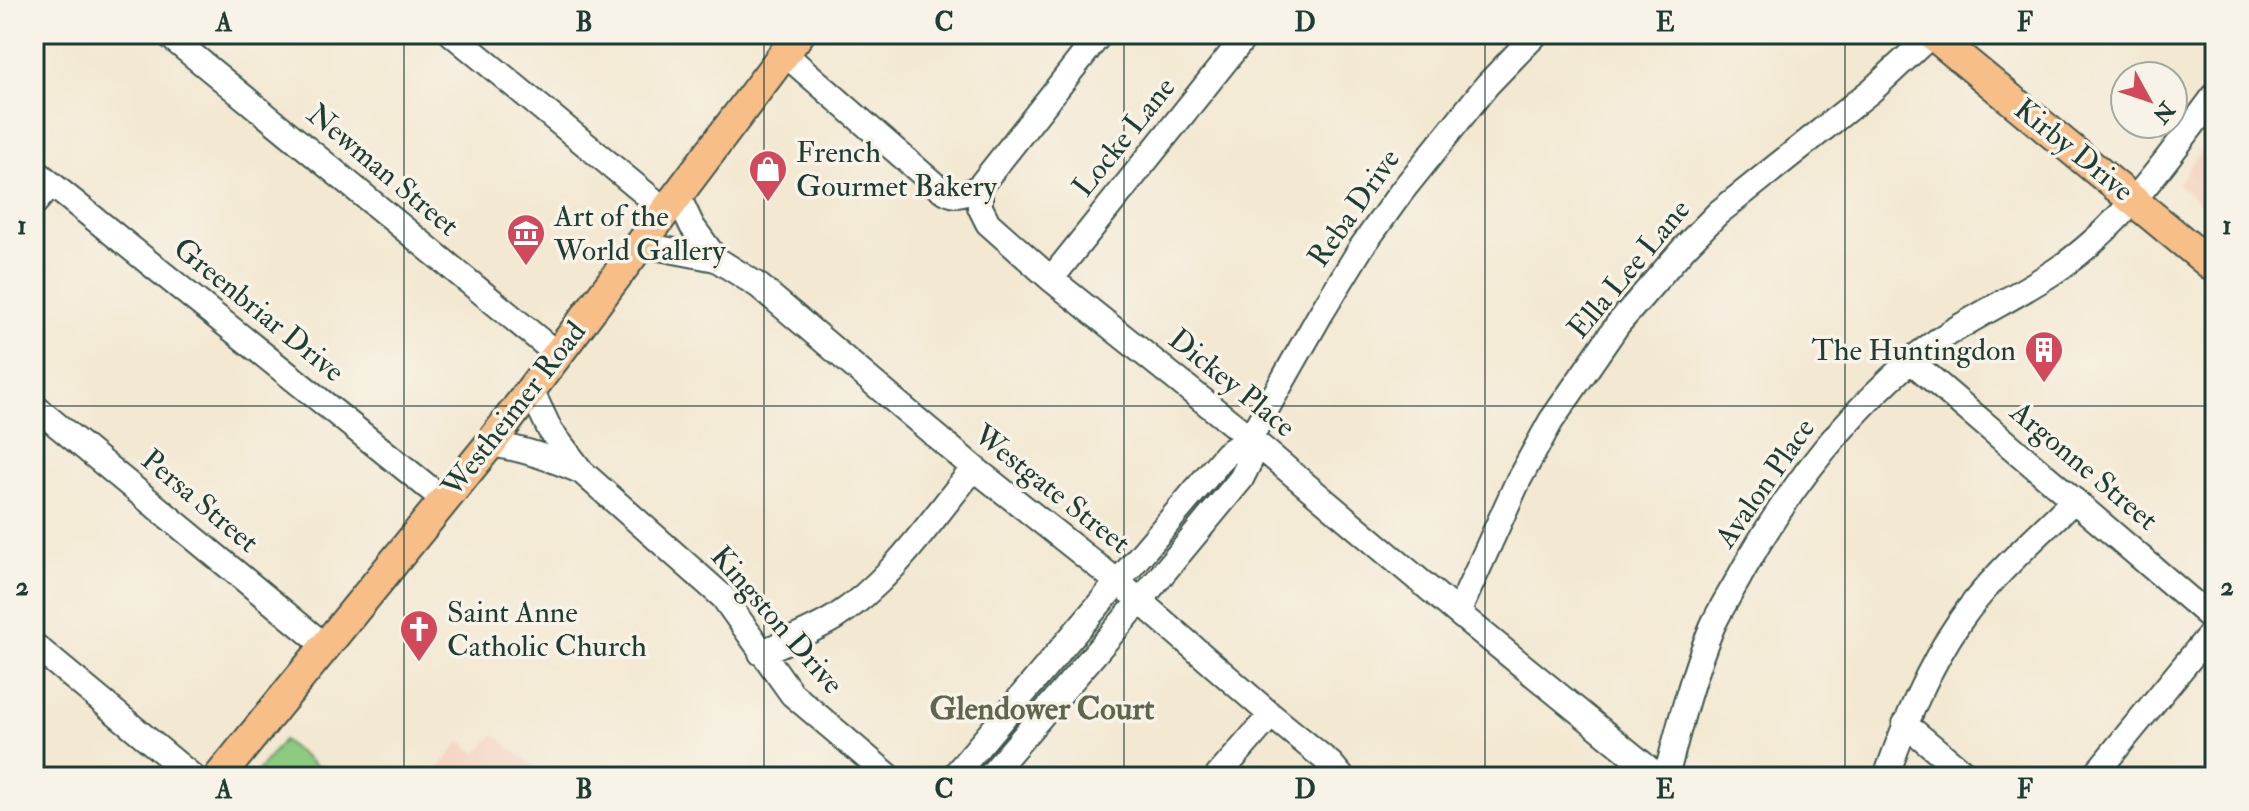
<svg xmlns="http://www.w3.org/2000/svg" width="2249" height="811" viewBox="0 0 2249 811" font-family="'IM FELL Double Pica',serif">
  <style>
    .built { fill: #f5d3c1 }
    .green { fill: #8dcb81; stroke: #56845a; stroke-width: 2 }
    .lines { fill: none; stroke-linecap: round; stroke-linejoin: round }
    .minor-casing { stroke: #3f574c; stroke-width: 28 }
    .major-casing { stroke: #3f574c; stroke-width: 34 }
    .minor { stroke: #fff; stroke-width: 24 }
    .major { stroke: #f7be88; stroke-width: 30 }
    .grid { fill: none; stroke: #1f3d34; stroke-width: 2; stroke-opacity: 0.55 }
    .labels { text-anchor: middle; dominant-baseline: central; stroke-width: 7; stroke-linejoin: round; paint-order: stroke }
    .street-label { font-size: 30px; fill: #1f3d34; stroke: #f7f3e8 }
    .poi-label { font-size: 30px; fill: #1f3d34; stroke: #f7f3e8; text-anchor: start }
    .neighbourhood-label { font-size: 32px; font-weight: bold; fill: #60664c; stroke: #f7f3e8 }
    .neatline { fill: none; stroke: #1f3d34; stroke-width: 3 }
    .grid-label { font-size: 26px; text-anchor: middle; font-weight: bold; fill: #1f3d34 }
  </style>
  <rect width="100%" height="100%" fill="#f7f3e8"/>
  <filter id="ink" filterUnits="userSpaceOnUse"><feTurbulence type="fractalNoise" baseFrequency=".0125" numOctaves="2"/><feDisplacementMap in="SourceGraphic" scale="16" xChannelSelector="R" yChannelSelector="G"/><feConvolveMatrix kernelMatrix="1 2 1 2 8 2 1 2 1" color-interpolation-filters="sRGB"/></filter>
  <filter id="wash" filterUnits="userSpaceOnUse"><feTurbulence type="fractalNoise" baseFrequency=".006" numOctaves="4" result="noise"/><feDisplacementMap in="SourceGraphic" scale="32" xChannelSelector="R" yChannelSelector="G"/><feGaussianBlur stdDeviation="1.8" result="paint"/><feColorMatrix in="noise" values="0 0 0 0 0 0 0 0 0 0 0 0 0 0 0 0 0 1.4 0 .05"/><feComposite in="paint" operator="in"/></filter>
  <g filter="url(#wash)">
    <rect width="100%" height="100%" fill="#f3e8d1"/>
    <path class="built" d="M2215 132V215L2177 184Z
      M494 734 546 777H431L461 741 477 754Z
      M34 756 60 777H34Z"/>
    <path class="green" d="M283 740 326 774 328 777H253Z"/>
  </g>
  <g filter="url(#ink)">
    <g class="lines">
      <defs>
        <path id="minor" d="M167 34 558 355
          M452 34 665 210
          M785 54 935 185C956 199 959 197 980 186L1100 34
          M34 170 444 500
          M980 186V207L988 223 1051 279 1250 438 1458 613 1659 777
          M677 194 692 226 716 259
          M34 204 51 184
          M637 248H659L716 259 759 286 974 468 1119 583 1271 715 1331 764 1342 777
          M1051 279 1247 34
          M1911 361 2215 621
          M531 390 550 430 582 472 723 597 792 694 890 777
          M34 406 325 646
          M490 444C522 448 550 458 580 471
          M1458 613 1518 481 1551 421 1618 324 1684 248 1718 213 1872 90 1932 34
          M34 645 193 777
          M761 653C784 642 813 631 834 618 891 582 931 520 974 468
          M1905 724 1969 777
          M953 777 1226 454 1250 438 1320 315 1361 248 1402 191 1487 85 1536 34
          M989 777 1140 601 1241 479 1251 459 1250 438
          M1217 777 1271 715
          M1666 777C1679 727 1692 675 1712 627 1720 609 1732 591 1741 574 1785 494 1840 422 1909 362 1954 324 2010 302 2058 269 2123 225 2168 157 2215 95
          M1886 777C1905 723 1927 669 1960 621 1991 576 2035 539 2074 500
          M2093 777 2215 628"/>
        <path id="major" d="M1932 34 2215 268
          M219 777 490 444 799 34"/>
      </defs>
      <use href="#minor" class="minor-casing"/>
      <use href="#major" class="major-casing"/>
      <use href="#minor" class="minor"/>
      <use href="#major" class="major"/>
    </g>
  </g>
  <path class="grid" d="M404 34V777M764 34V777M1124 34V777M1485 34V777M1845 34V777M34 406H2215"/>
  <defs>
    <symbol id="shop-pin" viewBox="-11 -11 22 30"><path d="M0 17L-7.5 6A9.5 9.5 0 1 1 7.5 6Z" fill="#d1495b" stroke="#f7f3e8"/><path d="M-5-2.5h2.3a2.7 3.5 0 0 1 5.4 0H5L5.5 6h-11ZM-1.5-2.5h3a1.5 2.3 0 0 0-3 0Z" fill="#fff"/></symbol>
    <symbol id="museum-pin" viewBox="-11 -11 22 30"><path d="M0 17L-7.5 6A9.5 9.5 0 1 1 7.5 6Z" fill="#d1495b" stroke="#f7f3e8"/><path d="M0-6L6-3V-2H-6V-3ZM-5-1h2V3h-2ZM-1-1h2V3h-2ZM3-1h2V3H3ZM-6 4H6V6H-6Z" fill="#fff"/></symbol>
    <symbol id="building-pin" viewBox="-11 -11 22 30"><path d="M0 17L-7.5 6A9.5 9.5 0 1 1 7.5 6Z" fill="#d1495b" stroke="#f7f3e8"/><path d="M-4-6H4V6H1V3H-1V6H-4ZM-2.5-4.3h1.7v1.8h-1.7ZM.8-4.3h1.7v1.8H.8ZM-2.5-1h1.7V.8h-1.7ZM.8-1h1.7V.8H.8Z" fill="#fff"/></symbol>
    <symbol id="church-pin" viewBox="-11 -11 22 30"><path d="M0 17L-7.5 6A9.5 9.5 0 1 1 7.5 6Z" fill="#d1495b" stroke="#f7f3e8"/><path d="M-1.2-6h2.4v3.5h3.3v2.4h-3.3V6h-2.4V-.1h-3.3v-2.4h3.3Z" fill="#fff"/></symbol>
  </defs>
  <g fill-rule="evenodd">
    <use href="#shop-pin" x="746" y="147" width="44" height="60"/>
    <use href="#museum-pin" x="504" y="211" width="44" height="60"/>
    <use href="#building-pin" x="2022" y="328" width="44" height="60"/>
    <use href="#church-pin" x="397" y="607" width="44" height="60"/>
  </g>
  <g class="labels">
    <g class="street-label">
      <text transform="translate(1124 137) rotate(-51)">Locke Lane</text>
      <text transform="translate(2074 150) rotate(39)">Kirby Drive</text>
      <text transform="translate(383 170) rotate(40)">Newman Street</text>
      <text transform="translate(1354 208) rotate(-55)">Reba Drive</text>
      <text transform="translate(1629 269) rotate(-50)">Ella Lee Lane</text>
      <text transform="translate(259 310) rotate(39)">Greenbriar Drive</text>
      <text transform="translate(1232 383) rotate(39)">Dickey Place</text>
      <text transform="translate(514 409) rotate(-52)">Westheimer Road</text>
      <text transform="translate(2084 466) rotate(40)">Argonne Street</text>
      <text transform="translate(1765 483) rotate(-55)">Avalon Place</text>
      <text transform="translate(1052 489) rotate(38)">Westgate Street</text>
      <text transform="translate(200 501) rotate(40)">Persa Street</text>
      <text transform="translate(777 620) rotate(49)">Kingston Drive</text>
    </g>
    <g class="poi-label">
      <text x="796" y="152">French<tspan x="796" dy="34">Gourmet Bakery</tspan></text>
      <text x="554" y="216">Art of the<tspan x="554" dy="34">World Gallery</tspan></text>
      <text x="2016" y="350" text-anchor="end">The Huntingdon</text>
      <text x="447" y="612">Saint Anne<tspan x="447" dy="34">Catholic Church</tspan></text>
    </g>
    <g class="neighbourhood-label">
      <text x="1042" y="709">Glendower Court</text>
    </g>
  </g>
  <rect width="2249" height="811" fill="none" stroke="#f7f3e8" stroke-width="88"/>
  <g transform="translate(2149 100) rotate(130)"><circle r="38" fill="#f7f3e8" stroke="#a1aaa0" stroke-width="2"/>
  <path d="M0-6L14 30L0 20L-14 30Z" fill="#d1495b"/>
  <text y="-12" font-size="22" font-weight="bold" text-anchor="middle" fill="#1f3d34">N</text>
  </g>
  <rect x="44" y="44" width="2161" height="723" class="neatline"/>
  <g class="grid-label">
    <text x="224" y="31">A</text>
    <text x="584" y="31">B</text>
    <text x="944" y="31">C</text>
    <text x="1305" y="31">D</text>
    <text x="1665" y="31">E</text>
    <text x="2025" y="31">F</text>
    <text x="22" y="234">1</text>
    <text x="2227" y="234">1</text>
    <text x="22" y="595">2</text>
    <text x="2227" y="595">2</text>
    <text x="224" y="798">A</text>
    <text x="584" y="798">B</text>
    <text x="944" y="798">C</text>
    <text x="1305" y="798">D</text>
    <text x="1665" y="798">E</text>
    <text x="2025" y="798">F</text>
  </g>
</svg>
